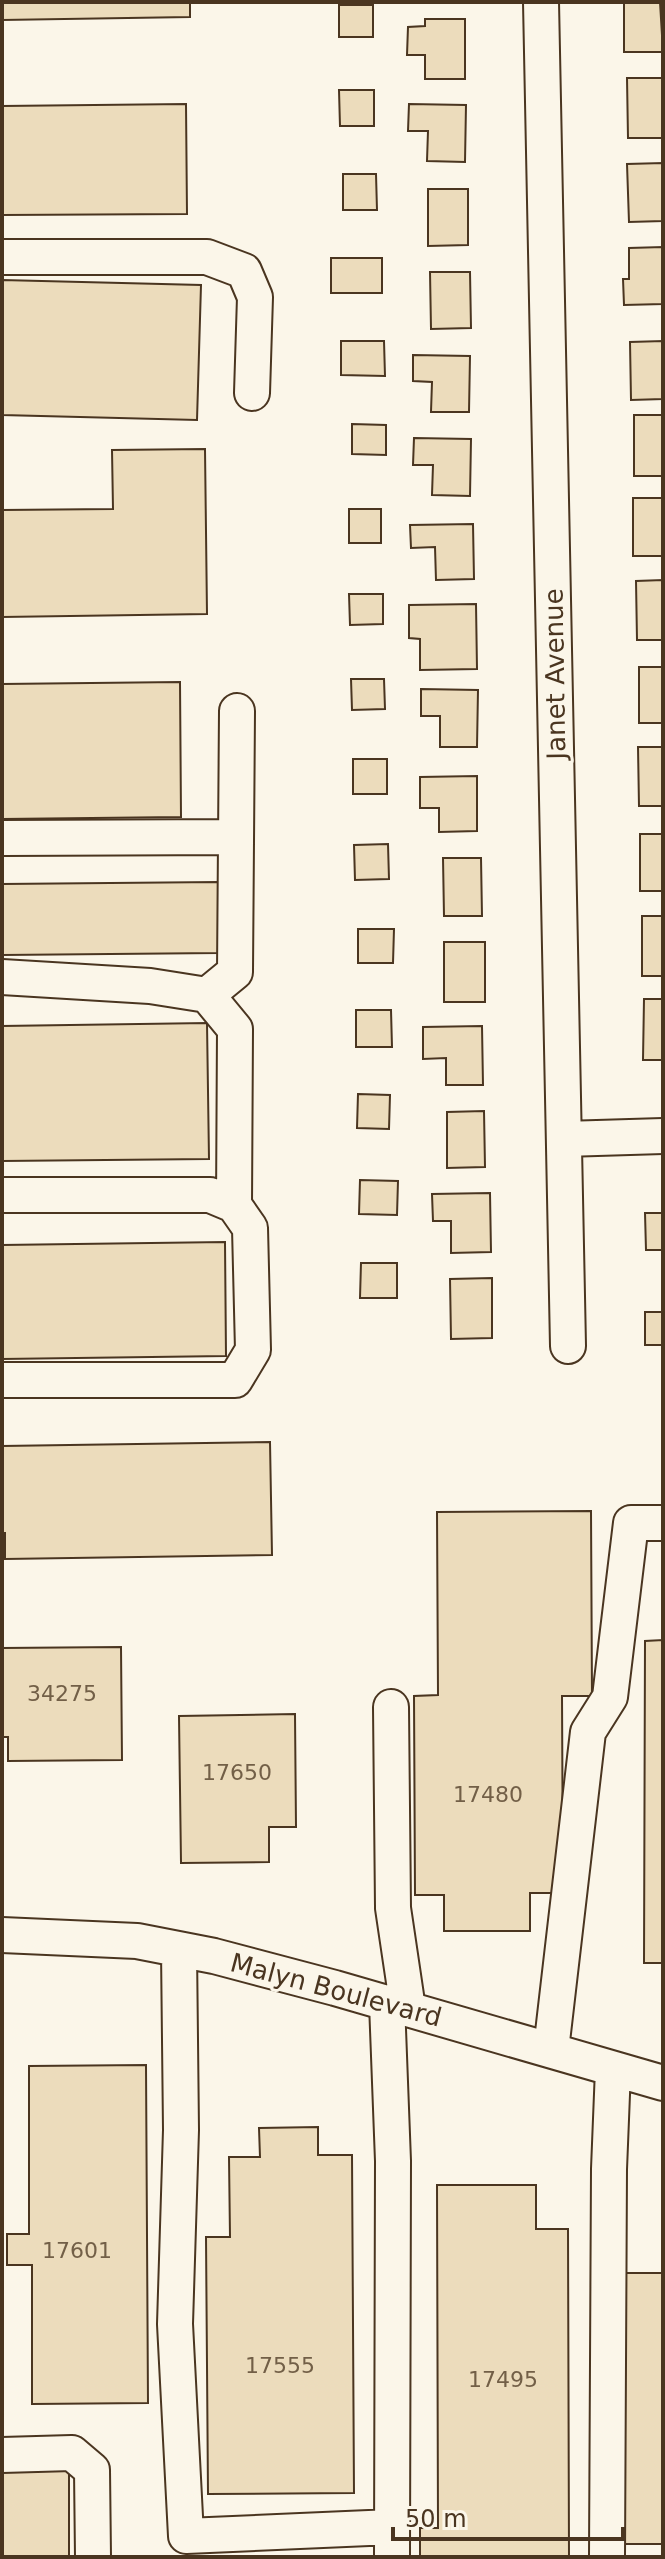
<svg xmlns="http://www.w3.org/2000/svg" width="665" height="2559" viewBox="0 0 665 2559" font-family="'DejaVu Sans',sans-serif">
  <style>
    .building { fill: #ecdcbc; stroke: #4a3520; stroke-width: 2 }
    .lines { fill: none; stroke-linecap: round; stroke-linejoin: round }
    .minor-casing { stroke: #4a3520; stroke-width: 38 }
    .minor { stroke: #fbf6e9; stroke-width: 34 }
    .labels { text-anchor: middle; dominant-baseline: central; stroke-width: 6; stroke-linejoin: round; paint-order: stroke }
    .number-label { font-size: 22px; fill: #725f47 }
    .street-label { font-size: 26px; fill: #4a3520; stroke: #fbf6e9 }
  </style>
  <rect width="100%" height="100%" fill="#fbf6e9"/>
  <path class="building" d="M2 2H190V17L2 20Z
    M624 2H660L663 52H624Z
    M339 5H373V37H339Z
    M425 19H465V79H425V55H407L408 27 425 26Z
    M627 78H663V138H628Z
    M339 90H374V126H340Z
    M186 104 187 214 2 215V106Z
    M409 104 466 105 465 162 427 161 428 131H408Z
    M663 163V221L629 222 627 164Z
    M343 174H376L377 210H343Z
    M428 189H468V245L428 246Z
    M663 247V304L624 305 623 279H629V248Z
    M331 258H382V293H331Z
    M430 272H470L471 328 431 329Z
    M2 280 201 285 197 420 2 415Z
    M341 341H384L385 376 341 375Z
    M663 341V399L631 400 630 342Z
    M413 355 470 356 469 412H431L432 382 413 381Z
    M634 415H663V476H634Z
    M352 424 386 425V455L352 454Z
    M414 438 471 439 470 496 432 495 433 465H413Z
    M205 449 207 614 2 617V510L113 509 112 450Z
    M633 498H663V556H633Z
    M349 509H381V543H349Z
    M473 524 474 579 436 580 435 547 411 548 410 525Z
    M663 580V640H637L636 581Z
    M349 594H383V624L350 625Z
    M476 604 477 669 420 670V639L409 638V605Z
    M639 667H663V723H639Z
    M351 679H384L385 709 352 710Z
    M180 682 181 817 2 819V684Z
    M421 689 478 690 477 747H440V716H421Z
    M638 747H663V806H639Z
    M353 759H387V794H353Z
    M477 776V831L439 832V808H420V777Z
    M640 834H663V891H640Z
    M388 844 389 879 355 880 354 845Z
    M443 858H481L482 916H444Z
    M218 882 219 953 2 955V884Z
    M642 916H663V976H642Z
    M358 929H394L393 963H358Z
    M444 942H485V1002H444Z
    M644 999H663V1060H643Z
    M356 1010H391L392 1047H356Z
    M207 1023 209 1159 2 1161V1026Z
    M482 1026 483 1085H446V1058L423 1059V1027Z
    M358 1094 390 1095 389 1129 357 1128Z
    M484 1111 485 1167 447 1168V1112Z
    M360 1180 398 1181 397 1215 359 1214Z
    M490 1193 491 1252 451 1253V1221H433L432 1194Z
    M645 1213H663V1250H646Z
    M225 1242 226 1356 2 1359V1245Z
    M361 1263H397V1298H360Z
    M492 1278V1338L451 1339 450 1279Z
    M645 1312H663V1345H645Z
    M270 1442 272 1555 5 1559V1533H2V1446Z
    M591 1511 592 1696H562L563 1893H530V1931H444V1895H415L414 1696 438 1695 437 1512Z
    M663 1640V1963H644L645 1641Z
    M121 1647 122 1760 8 1761V1737H2V1648Z
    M295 1714 296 1827H269V1862L181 1863 179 1716Z
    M146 2065 148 2403 32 2404V2265H7V2234H29V2066Z
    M318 2127V2155H352L354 2493 208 2494 206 2237H230L229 2157H260L259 2128Z
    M437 2185H536V2229H568L569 2557H420V2528H438Z
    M625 2273H663V2544H625Z
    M2 2466H69V2557H2Z"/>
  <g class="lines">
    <defs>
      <path id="minor" d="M541 2 568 1346
        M2 257H207L244 271 255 297 252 393
        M2 838 236 837
        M2 977 150 986 207 995 235 1029 234 1205
        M207 995 235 972 237 711
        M564 1139 663 1136
        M2 1195H210L234 1205 250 1228 253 1350 235 1380H2
        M391 1707 393 1908 408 2009
        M2 1935 137 1941 214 1956 335 1988 663 2083
        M179 1950 181 2130 175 2324 186 2536 392 2527
        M387 2003 393 2161 392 2557
        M551 2050 588 1732 610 1697 631 1523H663
        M2 2455 72 2453 92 2470 93 2557
        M607 2557 609 2169 613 2069"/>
    </defs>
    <use href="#minor" class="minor-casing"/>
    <use href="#minor" class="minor"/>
  </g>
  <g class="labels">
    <g class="number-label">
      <text x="62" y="1693">34275</text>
      <text x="237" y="1772">17650</text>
      <text x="488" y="1794">17480</text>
      <text x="77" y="2250">17601</text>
      <text x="280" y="2365">17555</text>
      <text x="503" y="2379">17495</text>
    </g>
    <g class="street-label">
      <text transform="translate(555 674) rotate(-91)">Janet Avenue</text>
      <text transform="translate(336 1990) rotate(15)">Malyn Boulevard</text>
    </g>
  </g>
  <rect width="665" height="2559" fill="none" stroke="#4a3520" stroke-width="8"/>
  <path d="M393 2527v12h230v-12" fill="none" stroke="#4a3520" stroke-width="4"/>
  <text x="405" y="2527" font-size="24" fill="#4a3520" stroke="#fbf6e9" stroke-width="6" paint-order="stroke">50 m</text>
</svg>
